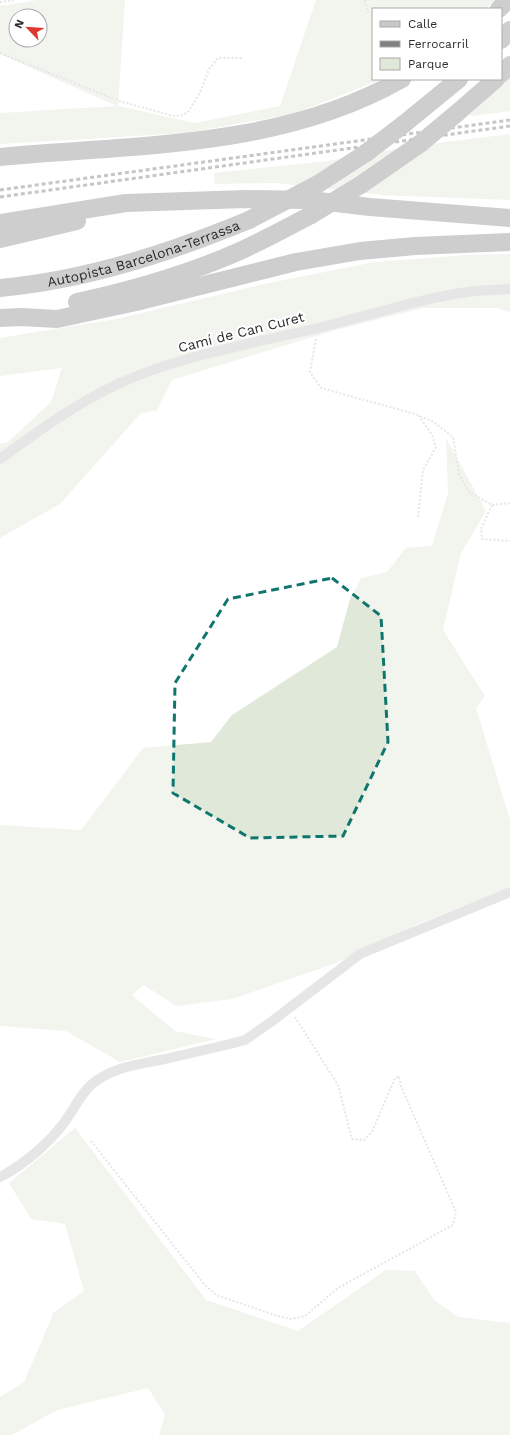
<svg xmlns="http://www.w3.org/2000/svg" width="510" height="1435" viewBox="0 0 510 1435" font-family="'Work Sans',sans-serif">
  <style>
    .green { fill: #e0e9d9; fill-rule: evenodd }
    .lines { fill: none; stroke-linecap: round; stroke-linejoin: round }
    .path { stroke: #c8c8c8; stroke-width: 2; stroke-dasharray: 2 2; stroke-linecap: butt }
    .minor { stroke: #c8c8c8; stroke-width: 10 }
    .motorway { stroke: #929292; stroke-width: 18 }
    .rail { stroke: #808080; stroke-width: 3; stroke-dasharray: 4 3; stroke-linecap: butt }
    .motorway-bridge { stroke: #929292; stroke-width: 18 }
    .marked { fill: none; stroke: #0f766e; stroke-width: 3; stroke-dasharray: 8 5; stroke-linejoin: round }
    .labels { text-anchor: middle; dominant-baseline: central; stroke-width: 4; stroke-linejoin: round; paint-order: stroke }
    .street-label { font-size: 14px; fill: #2b2b2b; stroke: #fff }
  </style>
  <rect width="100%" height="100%" fill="#fff"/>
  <path class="green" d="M37 0H125L118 106 195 123 280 106 316 0H496L486 9H373V79H382L293 114 186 133 0 144V113L117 106 0 54V6ZM16 16H40V40H16Z
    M510 76V111L473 116 469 115Z
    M510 134V200L382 195 277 183 215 184 214 173 328 161 408 147Z
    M510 254V312L497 308H423L332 331 172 380 157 410 141 413 60 504 0 538V444L8 442 51 402 62 368 0 376V338L116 319 264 284 375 262 467 255Z
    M446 438 486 511 461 553 443 630 485 696 476 708 510 820V887L415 925 336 963 232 999 176 1006 144 985 132 995 175 1031 216 1039 120 1062 66 1031 0 1026V824L1 825 81 830 143 748 211 742 232 715 337 647 350 599 361 578 387 572 406 548 432 546 448 493Z
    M75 1128 206 1300 298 1331 386 1270 415 1271 434 1300 458 1317 510 1323V1435H159L165 1414 148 1388 57 1410 12 1435H0V1397L24 1382 54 1312 84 1291 65 1224 31 1219 9 1183Z"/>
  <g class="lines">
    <path class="path" d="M365 0 368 13
      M0 2 15 0
      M0 53 119 101 174 116 183 115 188 112 200 93 209 69 218 58H243
      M316 339 310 372 321 388 415 414 432 421 453 437 459 474 469 492 492 505 510 503
      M492 505 481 529 482 539 510 541
      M418 517 423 470 436 447 432 435 419 416
      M91 1141 204 1284 216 1295 275 1315 291 1319 305 1316 338 1288 453 1225 456 1212 401 1086 399 1076 395 1078 372 1132 364 1140 352 1139 338 1085 295 1017"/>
    <path class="minor" d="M0 459C38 431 77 403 120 383 183 355 251 344 318 328 368 316 417 299 468 292 481 290 496 290 510 289
      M0 1177C24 1165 53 1140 68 1117 75 1107 81 1094 91 1085 111 1067 140 1064 165 1059 187 1054 209 1049 230 1044L245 1040 271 1022 360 954 510 892"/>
    <g class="motorway">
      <path d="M499 9 508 0"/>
      <path d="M501 40 510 30"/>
      <path d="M501 74 510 65"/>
      <path d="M457 113 496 79"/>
      <path d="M404 124 459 79"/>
      <path d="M0 157C136 144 279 149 402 79"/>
      <path d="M318 184 366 153"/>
      <path d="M362 184 421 143"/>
      <path d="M0 223 126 203 246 199 310 200 370 207 510 218"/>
      <path d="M0 239 77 221"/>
      <path id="s1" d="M0 288C86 280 169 253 249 220"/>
      <path d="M77 302C133 290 188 274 240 251 264 240 288 227 311 215"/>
      <path d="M0 318 21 317 57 319 136 302 296 262 360 251 415 246 510 242"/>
    </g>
    <path class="rail" d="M0 190 510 120
      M0 197 510 126"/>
    <path class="motorway-bridge" d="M421 143 457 113
      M366 153 404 124
      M311 215 362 184
      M249 220 318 184"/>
  </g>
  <path d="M0 0H510V1435H0ZM332 578 381 616 388 742 343 836 250 838 173 793 175 683 228 599Z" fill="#fff" fill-opacity=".55" fill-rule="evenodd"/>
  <path class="marked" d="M332 578 381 616 388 742 343 836 250 838 173 793 175 683 228 599Z"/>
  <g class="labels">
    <g class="street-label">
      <text stroke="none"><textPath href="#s1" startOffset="148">Autopista Barcelona-Terrassa</textPath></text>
      <text transform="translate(241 332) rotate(-14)">Camí de Can Curet</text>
    </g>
  </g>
  <rect x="372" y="8" width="130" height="72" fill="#ffffff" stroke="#aaaaaa"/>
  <rect x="380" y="21" width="20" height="6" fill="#c8c8c8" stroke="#aaaaaa"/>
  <text x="408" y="28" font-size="12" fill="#2b2b2b">Calle</text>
  <rect x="380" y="41" width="20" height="6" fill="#808080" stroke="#aaaaaa"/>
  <text x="408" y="48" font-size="12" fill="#2b2b2b">Ferrocarril</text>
  <rect x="380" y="58" width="20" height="12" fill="#e0e9d9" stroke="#aaaaaa"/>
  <text x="408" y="68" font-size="12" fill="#2b2b2b">Parque</text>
  <g transform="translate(28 28) rotate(295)"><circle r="19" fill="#ffffff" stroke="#aaaaaa"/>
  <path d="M0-3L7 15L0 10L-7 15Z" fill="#df3831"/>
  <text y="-6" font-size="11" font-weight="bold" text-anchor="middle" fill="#2b2b2b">N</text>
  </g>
</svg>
